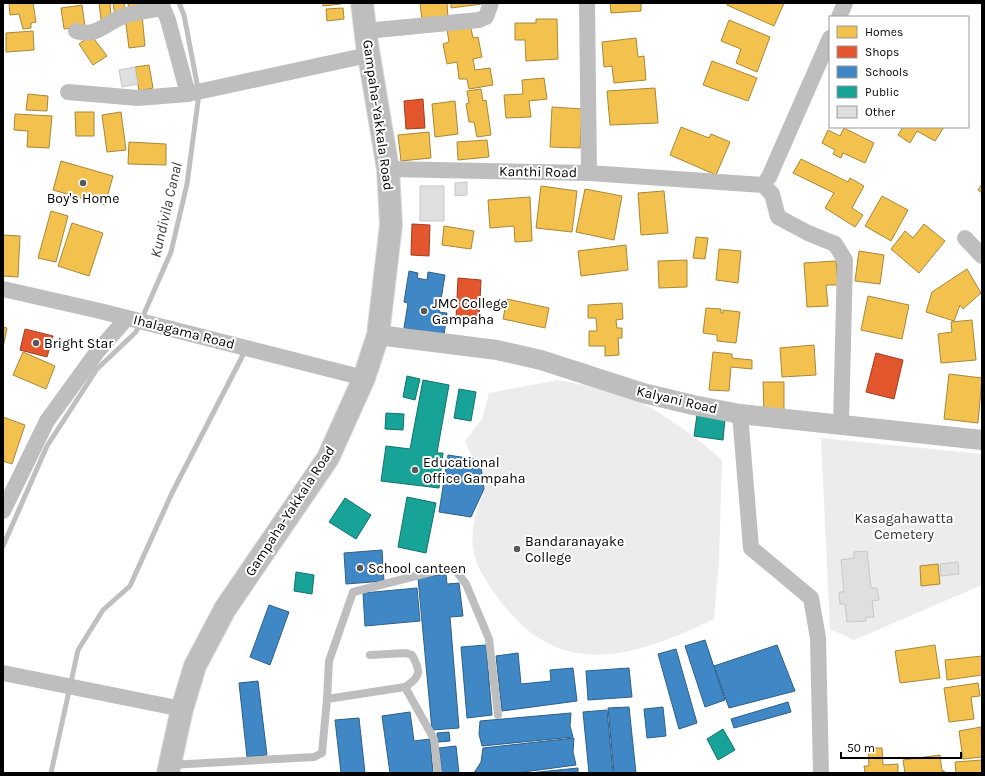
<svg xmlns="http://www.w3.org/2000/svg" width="985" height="776" viewBox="0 0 985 776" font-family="Karla,sans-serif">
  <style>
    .green { fill: #ececec }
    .homes { fill: #f2c14e; stroke: #a98737 }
    .shops { fill: #e4572e; stroke: #a03d20 }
    .schools { fill: #3f88c5; stroke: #2c5f8a }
    .public { fill: #17a398; stroke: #10726a }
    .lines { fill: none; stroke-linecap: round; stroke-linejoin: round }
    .stream { stroke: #bfbfbf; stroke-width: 5 }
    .building { fill: #dfdfdf; stroke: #c7c7c7 }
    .trunk-casing { stroke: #dbdbdb; stroke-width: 24 }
    .service { stroke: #bebebe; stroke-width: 8 }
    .minor { stroke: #bebebe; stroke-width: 16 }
    .tertiary { stroke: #bebebe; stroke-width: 20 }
    .trunk { stroke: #bebebe; stroke-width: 22 }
    .poi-dot { fill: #595959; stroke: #fff; stroke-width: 1.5 }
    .labels { text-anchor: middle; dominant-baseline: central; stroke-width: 4; stroke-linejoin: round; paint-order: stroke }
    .street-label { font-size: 14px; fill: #000; stroke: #fff }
    .poi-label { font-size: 14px; fill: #000; stroke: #fff; text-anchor: start }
    .park-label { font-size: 14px; fill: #333; stroke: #fff }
    .water-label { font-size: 15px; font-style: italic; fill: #444; stroke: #fff }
  </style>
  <rect width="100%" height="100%" fill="#fff"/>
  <path class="green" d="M558 380C578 384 598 387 618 393 649 402 698 438 722 460L719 560 714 619C642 653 567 683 506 608 496 596 481 575 476 560 470 540 472 526 478 507 480 502 483 495 483 489 484 482 469 451 465 441L482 419 489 393Z
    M821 438 982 454V585L854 640 830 629Z"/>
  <path class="homes" d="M9 3H33L36 22 31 23V28L23 29 19 14 10 15Z
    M99 3H110L111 18 101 19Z
    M113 3H124L125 15 115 16Z
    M128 3H140L141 11 129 12Z
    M323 3H341V4L323 6Z
    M420 3H447L448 19 422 21Z
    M451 3H482V4L451 8Z
    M610 3H641V11L611 13Z
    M728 3H784L774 26 727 5Z
    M82 5 85 26 64 29 61 8Z
    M343 8 344 19 327 21 326 9Z
    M142 15 145 46 129 48 125 17Z
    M536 19H557L558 59 526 61 525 40H515V23H536Z
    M729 20 770 37 757 72 736 63 741 49 721 41Z
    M470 24 473 38 478 37 482 57 473 59 475 70 490 68 493 85 469 89 467 79H459L457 62 447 64 443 44 449 42 447 29Z
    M33 31 34 50 6 52V33Z
    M91 35 107 56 93 65 79 44Z
    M636 38 638 57 644 56 646 80 614 83 612 66 604 67 602 42Z
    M712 61 757 78 748 101 703 85Z
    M149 65 153 88 139 91 135 67Z
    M544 78 547 99 529 101 531 117 506 118 504 95 523 94 522 80Z
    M655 88 658 123 610 125 607 91Z
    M481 89 483 101 486 100 491 135 477 137 474 122H469L466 104 469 103 467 91Z
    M28 94 48 96 47 111 26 110Z
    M455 101 458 134 435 137 432 104Z
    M552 107 582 109 580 148 550 147Z
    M75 112H94V136H76Z
    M121 112 126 150 107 152 102 115Z
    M15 114 52 116 49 148 27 147 28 131 14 130Z
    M681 127 709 138 711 134 730 142 716 175 670 155Z
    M903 127H944L935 141 917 131 910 143 898 135Z
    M844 128 874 143 865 163 843 153 841 158 833 154 835 150 822 143 828 130 840 136Z
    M429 132 431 158 401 161 398 135Z
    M487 140 489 157 458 160 457 142Z
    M129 142 166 144V165L128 164Z
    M801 159 848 182 850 178 864 186 852 208 863 215 855 227 825 208 834 193 793 173Z
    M61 161 113 176 105 205 53 190Z
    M982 184V193L978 190Z
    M541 186 577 191 572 232 536 228Z
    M585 189 622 196 614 240 576 232Z
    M664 191 668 233 641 235 638 193Z
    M882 196 908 210 891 241 865 226Z
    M530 197 532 241 515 242 514 226 490 228 488 200Z
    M51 211 68 216 56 262 38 258Z
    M72 223 103 233 89 276 58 266Z
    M924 224 945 241 919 273 891 249 905 231 913 238Z
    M444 226 474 231 471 249 442 245Z
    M3 235 20 236 18 277 3 276Z
    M696 237 708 238 705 259 693 258Z
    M626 245 628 270 581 276 578 251Z
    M719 249 741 251 738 283 716 280Z
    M859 251 884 255 880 284 855 281Z
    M687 260V287L659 288 658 261Z
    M836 261 838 285H826L828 306 807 307 804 263Z
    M967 269 981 293 963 309 960 305 954 321 926 312 932 292Z
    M868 296 909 305 902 339 861 330Z
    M507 299 549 308 545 328 503 319Z
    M622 303 623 319 616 320 617 328H622V338H618L619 355 605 356V346H589V331H597L596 318H588V305Z
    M706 308 721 309V313H723V310L740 312 736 343 717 341V335L703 333Z
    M972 320 976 360 941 363 938 334 952 332 951 322Z
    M3 327 7 328 3 348Z
    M814 345 816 375 782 377 780 348Z
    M23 352 55 366 46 389 13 375Z
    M713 352 732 354V358L752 360V369L731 367 729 391 709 390Z
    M949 374 982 378 978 423 944 419Z
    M763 382H784V412L764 411Z
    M3 417 25 425 12 464 3 461Z
    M938 564 940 584 921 586 920 566Z
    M935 645 940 678 900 683 895 651Z
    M982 656V675L947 680 945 660Z
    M978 683 980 696 971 697 974 719 949 722 944 688Z
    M981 727 982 757 963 759 959 731Z
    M868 748H882L883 765 898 764V773H865L864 766H869Z
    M940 755 942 771H944L945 773H905L903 760Z
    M982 760V773H956L955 762Z"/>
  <path class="shops" d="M423 99 425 128 406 129 404 101Z
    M412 224 430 225 429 256 411 255Z
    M458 278 481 280 479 320 456 318Z
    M25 329 53 336 47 357 20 350Z
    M876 353 903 360 894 399 866 392Z"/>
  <path class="schools" d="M409 271 418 273 417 278 427 280 428 272 445 275 439 312 447 313 444 335 404 328 408 303 404 302Z
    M448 455 480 460 484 489 471 517 439 512Z
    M382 550 384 581 346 584 344 553Z
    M446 574 447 584 459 583 463 616 450 617 459 728 432 730 418 578Z
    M417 588 420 621 365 626 363 593Z
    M269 605 289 612 270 665 250 657Z
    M705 640 725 700 705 707 685 646Z
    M486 645 492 715 467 718 461 647Z
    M777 645 795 691 729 708 714 666Z
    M676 649 697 723 679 729 658 654Z
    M518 653 521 684 551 681 550 670 573 668 577 701 502 711 496 656Z
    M629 668 632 697 588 700 586 671Z
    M258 681 267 755 247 757 239 683Z
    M788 702 791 712 734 728 731 719Z
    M629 707 636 773H614L608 708Z
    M663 707 666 736 647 738 644 709Z
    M607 710 613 773H589L583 712Z
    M410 712 414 741 430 739 433 773H390L382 716Z
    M571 713 570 726 573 737 482 746 479 734 480 721Z
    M359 718 365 773H341L335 720Z
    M449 732 450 741 438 742 437 733Z
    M574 738 573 752 576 765 516 773H474L481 762 483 748Z
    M456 746 459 773H442L439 748Z
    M578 768V773H529Z"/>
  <path class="public" d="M407 376 420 379 415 400 403 397Z
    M423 380 449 385 437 453H443L439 488 381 481 386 446 410 449Z
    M459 389 476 392 471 421 454 418Z
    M386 413 404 414 403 430 385 429Z
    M697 415 725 419 723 440 694 436Z
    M407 497 436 503 426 553 398 547Z
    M345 498 371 515 356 539 329 522Z
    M296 572 314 575 312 594 294 591Z
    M723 729 735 750 718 760 707 739Z"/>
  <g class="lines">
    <path class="stream" d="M3 546 47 446 97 369 136 332 171 252 187 184 199 94 184 15 179 3
      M51 773 78 650 103 610 130 586 172 493 243 355"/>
  </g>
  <path class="building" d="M135 67 138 84 122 87 119 70Z
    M467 182V195L455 196V183Z
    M420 186H444V221H420Z
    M867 551 871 588H877L879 600 872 601 874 617H866V621L847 622 845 604H840L839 592H844L841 560 854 558V552Z
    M958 562 959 574 941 576 940 564Z"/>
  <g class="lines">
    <defs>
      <path id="trunk" d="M168 773 182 709 195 666 225 609 328 458 364 378 378 335 391 225 388 169 367 44 362 3"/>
    </defs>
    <use href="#trunk" class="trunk-casing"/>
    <path class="service" d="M370 655 406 653 412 655C421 671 421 677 405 687
      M327 699 329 661 353 592 447 568 456 571 466 584 489 639 498 715
      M170 765 314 757 322 753 327 699 405 687 434 739 438 773"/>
    <path class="minor" d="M161 3 168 20 188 94
      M839 17 845 3
      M76 31C99 38 106 21 127 15 138 12 151 10 163 8
      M366 31 479 20 486 17 491 3
      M68 92 138 98 188 94 368 55
      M388 169 589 173 587 3
      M589 173 763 185 769 177 830 38
      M763 185 772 194 778 217 808 233 835 244 845 260 841 424
      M965 238 982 256
      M3 289 100 311 364 378
      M740 414 751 548 811 598 818 638 821 773
      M3 511 47 421 97 352 127 318
      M3 673 182 709"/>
    <path class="tertiary" d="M378 335 497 350 541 360 643 393 693 405 740 414 982 440"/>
    <use href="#trunk" class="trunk"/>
  </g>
  <g class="poi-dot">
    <circle cx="83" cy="183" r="4"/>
    <circle cx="424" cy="311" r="4"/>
    <circle cx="36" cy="343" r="4"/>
    <circle cx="415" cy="470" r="4"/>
    <circle cx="517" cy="549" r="4"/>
    <circle cx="360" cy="568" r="4"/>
  </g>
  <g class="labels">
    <g class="street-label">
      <text transform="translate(378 115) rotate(82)">Gampaha-Yakkala Road</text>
      <text transform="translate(538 172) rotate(1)">Kanthi Road</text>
      <text transform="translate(184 332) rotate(14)">Ihalagama Road</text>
      <text transform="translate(677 400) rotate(13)">Kalyani Road</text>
      <text transform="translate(290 511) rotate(-57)">Gampaha-Yakkala Road</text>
    </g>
    <g class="poi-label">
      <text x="83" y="198" text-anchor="middle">Boy's Home</text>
      <text x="432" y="303">JMC College<tspan x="432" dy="16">Gampaha</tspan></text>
      <text x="44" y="343">Bright Star</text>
      <text x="423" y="462">Educational<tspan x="423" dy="16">Office Gampaha</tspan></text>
      <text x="525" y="541">Bandaranayake<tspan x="525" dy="16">College</tspan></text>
      <text x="368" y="568">School canteen</text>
    </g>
    <g class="park-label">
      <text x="904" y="518">Kasagahawatta<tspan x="904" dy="16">Cemetery</tspan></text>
    </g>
    <g class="water-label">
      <text transform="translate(166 210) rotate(-77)">Kundivila Canal</text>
    </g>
  </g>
  <rect width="985" height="776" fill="none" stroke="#000000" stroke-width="8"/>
  <rect x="829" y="16" width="140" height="112" fill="#ffffff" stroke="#999999"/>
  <rect x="837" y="26" width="20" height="12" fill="#f2c14e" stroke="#999999"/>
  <text x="865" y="36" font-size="12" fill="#000000">Homes</text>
  <rect x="837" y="46" width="20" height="12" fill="#e4572e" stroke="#999999"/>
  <text x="865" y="56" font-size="12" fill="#000000">Shops</text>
  <rect x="837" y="66" width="20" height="12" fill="#3f88c5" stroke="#999999"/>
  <text x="865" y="76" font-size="12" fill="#000000">Schools</text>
  <rect x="837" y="86" width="20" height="12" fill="#17a398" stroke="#999999"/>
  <text x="865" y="96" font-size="12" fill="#000000">Public</text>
  <rect x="837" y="106" width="20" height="12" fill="#dfdfdf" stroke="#999999"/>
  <text x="865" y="116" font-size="12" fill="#000000">Other</text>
  <path d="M841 752v6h120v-6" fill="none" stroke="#000000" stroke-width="2"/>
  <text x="847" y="752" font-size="12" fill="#000000" stroke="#ffffff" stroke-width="3" paint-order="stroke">50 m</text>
</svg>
